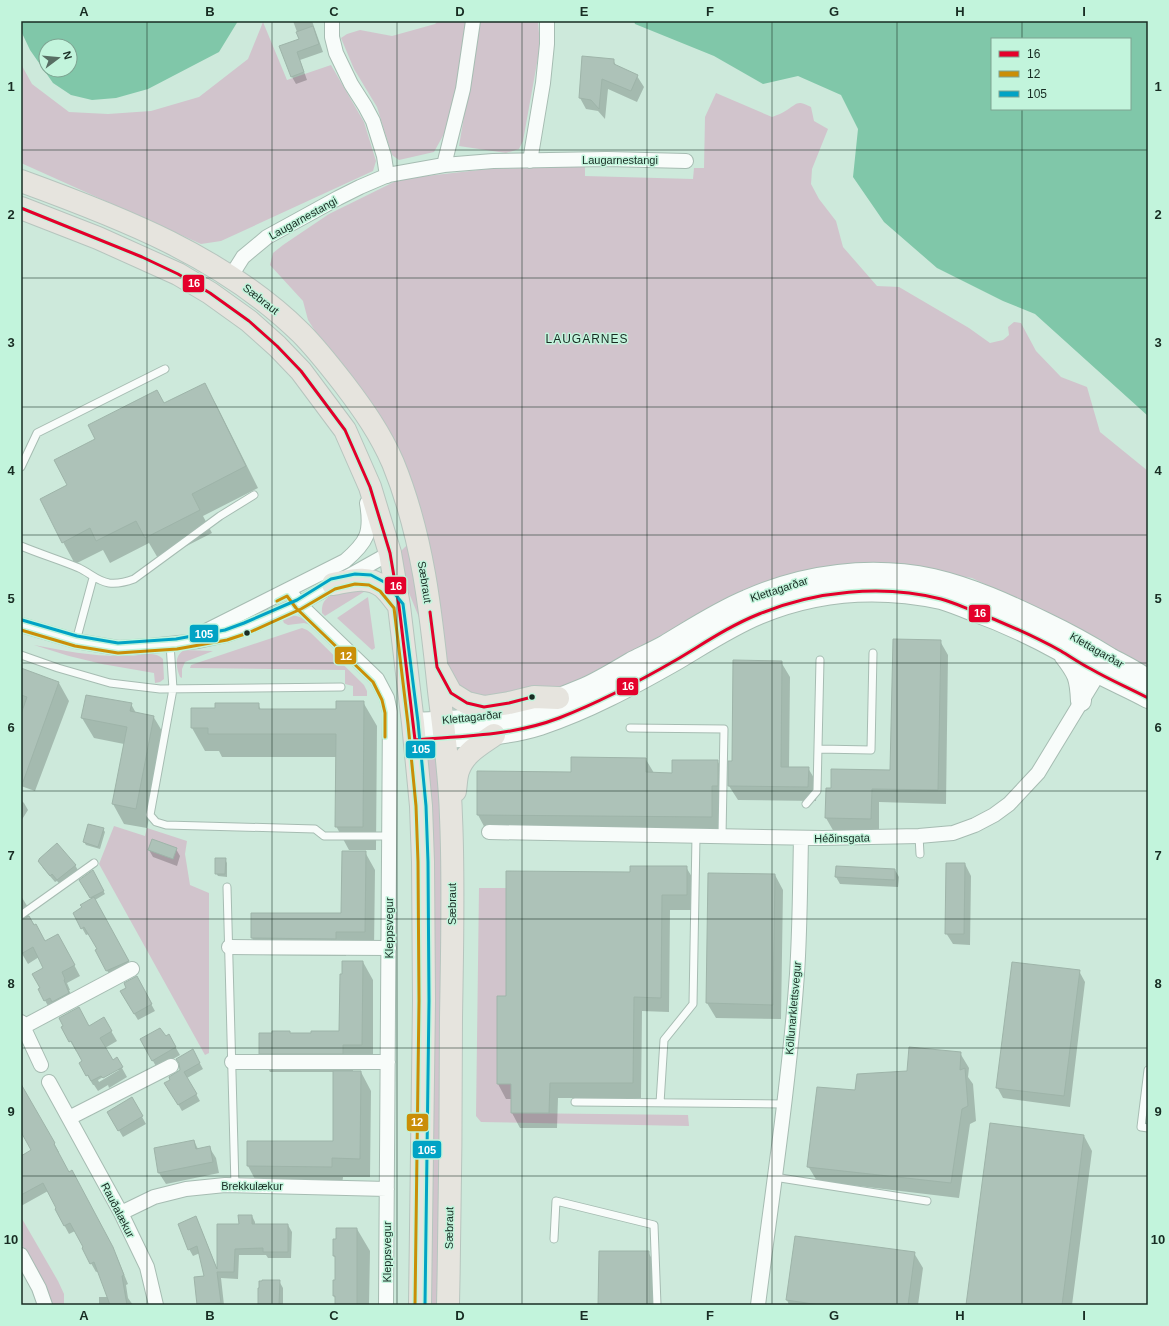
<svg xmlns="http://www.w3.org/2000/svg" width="1169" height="1326" viewBox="0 0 1169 1326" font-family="Helvetica,sans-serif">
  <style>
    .green { fill: #d1c4cc }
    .water { fill: #80c7a9; fill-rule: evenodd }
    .shadow { fill: #0003; fill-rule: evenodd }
    .building { fill: #adc2b8; stroke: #9eb4a9 }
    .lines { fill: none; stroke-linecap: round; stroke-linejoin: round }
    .lane-casing { stroke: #a6bcb2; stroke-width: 9 }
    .street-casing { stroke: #a6bcb2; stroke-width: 16 }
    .secondary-casing { stroke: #a6bcb2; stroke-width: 22 }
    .primary-casing { stroke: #b6c5be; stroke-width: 24 }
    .lane { stroke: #f8fcfa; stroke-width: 7 }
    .street { stroke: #f8fcfa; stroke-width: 14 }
    .secondary { stroke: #f8fcfa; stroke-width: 20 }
    .primary { stroke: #e6e4de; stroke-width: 22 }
    .bus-1-casing { stroke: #c2f4dc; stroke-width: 6 }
    .bus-2-casing { stroke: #c2f4dc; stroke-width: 6 }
    .bus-3-casing { stroke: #c2f4dc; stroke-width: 6 }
    .bus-1 { stroke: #e4002b; stroke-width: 3 }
    .bus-2 { stroke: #ca8e07; stroke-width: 3 }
    .bus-3 { stroke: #01a3c5; stroke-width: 3 }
    .grid { fill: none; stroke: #182c23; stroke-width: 1; stroke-opacity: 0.55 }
    .bus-dot { fill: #182c23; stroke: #c2f4dc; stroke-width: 1.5 }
    .labels { text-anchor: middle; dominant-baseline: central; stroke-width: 3; stroke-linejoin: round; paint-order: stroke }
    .street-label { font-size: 11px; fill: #182c23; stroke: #c2f4dc }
    .neighbourhood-label { font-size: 12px; letter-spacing: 1px; fill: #182c23; stroke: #c2f4dc }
    .line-badge { stroke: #c2f4dc; stroke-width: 1.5 }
    .badge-label { font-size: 11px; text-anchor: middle; font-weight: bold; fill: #fff }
    .neatline { fill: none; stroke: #182c23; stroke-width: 1.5 }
    .grid-label { font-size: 13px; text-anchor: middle; font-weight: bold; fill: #182c23 }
  </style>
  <rect width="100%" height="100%" fill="#cde9db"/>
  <path class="green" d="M438 21H467L461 68 444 134 434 152 399 160 392 155 377 107 354 69 341 38 347 34 360 30 392 36 435 24Z
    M480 21H538L540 46 523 141 519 149 506 153 459 146Z
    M263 22 287 80 331 65 364 122 376 161 373 171 221 241 201 244 21 163V64L32 84 69 112 108 114 151 111 199 97 248 59Z
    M716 93 772 117C777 115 783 113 787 110 798 103 797 100 811 107L814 121 828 129 812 169 811 184 819 199 836 221 843 247 877 286 899 287 969 328 990 343 1003 340 1009 335 1008 327 1014 322 1021 323 1036 351 1061 377 1087 387 1100 432 1148 471V673L1100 639 972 578 878 563 801 571 719 603 638 648 567 686 486 699 468 696 449 675 421 520 319 337 308 320 303 301 270 265 273 253 283 245 329 214 400 179 488 169 585 166V176L693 179 694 168H704L705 117Z
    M409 543 420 620 403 578 399 553Z
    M344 590H367L325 616 322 613C321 597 331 596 344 590Z
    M368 597 375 648 372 650 337 618Z
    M267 606 270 611 243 625 226 627Z
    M291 615C300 616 305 619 311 625L304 623 288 625 284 623 282 618Z
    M302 628 307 630 311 633 364 685 367 691V696H353V686L345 684V670L190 668 191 665Z
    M34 645C65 651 96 657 128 656 140 656 154 650 163 659L164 679 160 682 155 683 154 673 102 664 69 656Z
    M184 650 213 651 185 662 182 669V678L180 677C176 667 174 656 184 650Z
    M436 745 443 808 441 1305H429L425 764 428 752 432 746Z
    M114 826 145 836 147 828 187 841 185 854 190 885 209 893V1053L205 1055 99 864Z
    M479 888H506V996H497V1084H525L526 1091H511V1113L688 1115 689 1126 481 1122 476 1116Z
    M21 1217 58 1281 64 1294V1305H51L45 1287 21 1243Z"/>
  <path class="water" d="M21 21H238L219 52 148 89 116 98 92 100 71 95 53 83 30 50 21 31ZM46 46H70V70H46Z
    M634 21H1148V416L1035 314 1003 301 937 268 884 222 853 177 858 129 841 95 798 76 763 84 714 56 635 24ZM992 39H1130V109H992Z"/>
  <path class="shadow" d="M293 21H312L323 52 300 60 307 80 296 84 292 77 281 47 300 40Z
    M613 60 617 67 637 76 644 87 637 102 608 89 605 119 598 111 586 109 580 98Z
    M204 384 217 406 258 488 203 516 212 533 159 560 149 543 110 563 103 550 75 564 63 542 69 486 164 404Z
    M940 641 948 655 946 804 879 802V832H834L826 818 832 789 891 771Z
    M781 662 790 677 789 768H808L817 783 816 801 738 800 729 786 733 762Z
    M21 669 59 683 69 701 35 791 21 786V717L24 709 21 708Z
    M363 702 377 726 376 850H349L336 826 337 757H222L219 751H205L192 728 216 709 258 704 261 710H337Z
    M131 704 136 713 153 716 165 736 147 828 124 824 113 804 124 744 94 738 82 718Z
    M645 758 654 773 673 774 718 762 726 776 720 832 486 830 478 815 572 773Z
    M21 800 24 803 28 810 21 821Z
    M103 829 105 832 100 849 86 845 84 842Z
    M176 849 180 856 177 866 153 857 149 850Z
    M365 852 375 870 374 949H346V956L262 955 252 938 342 914Z
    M225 859 227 863V877L218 876 216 873Z
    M39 861 75 865 79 872 62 887 57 881 55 882 43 868Z
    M965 864 971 876 970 945 953 944 946 933Z
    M686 867 695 882V910H670L669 1012 642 1011 641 1098H558L557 1128H520L512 1113V1099H506L498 1084 507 997 631 873Z
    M895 870 899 877 898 887 840 884 836 877Z
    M92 872 105 894 95 900 133 969 111 978 96 950 98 949 89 934 86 935 74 914 92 900 81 880Z
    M709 874 775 875 783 890 781 1019 716 1018 707 1003Z
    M21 896 29 909 27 913 45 942 64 946 80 976 67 983 70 990H69L75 1003 51 1011 39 990 41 988 45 968 39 957 28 964 21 952Z
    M363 962 373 980V1063H353V1072H361L371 1091 370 1177H343L342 1185H258L248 1166 334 1142V1072H270L260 1053 290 1034 340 1032Z
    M1079 971 1085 982 1070 1107 1003 1098 997 1087Z
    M136 977 155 1011 138 1020 121 992 128 988Z
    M104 1019 117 1041 105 1048 112 1061 117 1059 127 1077 109 1088 108 1085 98 1091 94 1085H93L80 1063 84 1061 78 1050 76 1051 62 1027H89ZM119 1068V1070L99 1082 98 1080Z
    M169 1036 180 1055 157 1068 141 1040 165 1038Z
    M193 1051 203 1069 187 1078 200 1101 182 1111 166 1083 172 1080 181 1071Z
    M960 1053 969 1068 968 1077 973 1084 976 1121 970 1124 959 1198 817 1181 808 1166 856 1091Z
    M21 1085 59 1152 58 1153 69 1173 76 1180 117 1257 128 1284 126 1285 128 1298 133 1305H99V1297H108L99 1271 96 1272 83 1249 85 1248 75 1231 69 1234 56 1210 58 1209 48 1191 21 1206V1177L33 1151 21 1129Z
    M132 1099 146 1124 123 1137 108 1112Z
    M1084 1136 1092 1151 1072 1305H967Z
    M194 1141 198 1149 209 1147 216 1158 219 1173 166 1184 159 1173 155 1149Z
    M252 1216 255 1222V1225H288L292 1232 291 1258H268L266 1255H239L238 1279 221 1278 224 1305H198L195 1278 205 1276 200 1253 193 1256 189 1249 196 1218 199 1224 218 1271 240 1224Z
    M357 1229 370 1251 369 1305H336V1300L334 1296V1281H336V1259L334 1256Z
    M648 1252 657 1267V1305H599Z
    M914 1253 923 1268 918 1305H789L787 1300Z
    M279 1281 283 1288V1305H260Z"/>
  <path class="building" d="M313 26 319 44 297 52 304 72 291 77 279 46 299 39 296 32Z
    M582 56 614 59V64L638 75 631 91 602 79 599 109 591 100 579 98Z
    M205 383 246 466 192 494 200 510 145 538 136 521 96 541 90 528 62 543 40 499 67 485 54 460 95 439 88 425 157 390 164 403Z
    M893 639 941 640 938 790 872 789 871 819 825 818 826 788H831V769L890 770Z
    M733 660 782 661 781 767H809L808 787 728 786V761H732Z
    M21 668 59 682 23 782H21V714L27 697 21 695Z
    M86 695 132 703 130 711 154 716 136 809 112 804 127 727 81 718Z
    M336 701H364L363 827H335L336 734H208V728H191V708H215V703H259V709H336Z
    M571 757 646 758V772L672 773V760H718V786H712V817L477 815V771L571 772Z
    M88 824 104 828 98 847 83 842Z
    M152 839 177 848 173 859 148 850Z
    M57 843 76 865 57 880 52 874 50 876 38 861 39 860V859Z
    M342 851H366L365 932H336V939L251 938V913H341Z
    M215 858H226L225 874H215Z
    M946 863H965L964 934H945Z
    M630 866H687V895H662L661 998 634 997 633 1083H550L549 1113H511V1084H497V996H506V871L630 872Z
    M836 866 895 869V880L835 877Z
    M93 870 104 891 90 898 79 880Z
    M708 873 775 874 773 1005 706 1003Z
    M94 897 129 961 106 971 95 950 97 949 84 927 81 929 73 913 82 907 80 905Z
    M29 916 34 925 36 924 45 941 58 934 75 965 62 972 65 979 64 980 69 993 52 1002 50 998 44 1001 38 989 40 988 32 974 43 968 33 947 21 954V920Z
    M342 961H363L362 1045H343V1054H259V1033H272V1031H290V1033H311V1031H339L340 974H342Z
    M1012 962 1080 970 1064 1096 996 1088Z
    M137 976 152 1004 134 1014 120 991 126 988 124 983Z
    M79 1007 89 1026 104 1017 112 1031 100 1038 113 1060 117 1057 123 1067 103 1078 101 1076 91 1081 88 1075 86 1076 79 1063 82 1061 71 1041 69 1042 61 1027 63 1026 59 1018Z
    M160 1028 166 1036 169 1034 176 1047 152 1061 140 1039Z
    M909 1047 961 1052 960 1070 965 1068 968 1106 962 1109 951 1183 807 1167 817 1087 855 1090 857 1074 907 1071Z
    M193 1049 200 1063 184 1072 197 1094 178 1105 164 1083 170 1080 169 1077 180 1070 179 1063 176 1059Z
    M333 1071H361L360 1159 332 1158V1167L247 1166V1141H333Z
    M21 1084 55 1143 54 1144 69 1172 72 1170 113 1247 124 1275 122 1276 127 1305H110L94 1262 90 1264 82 1248 83 1247 70 1223 64 1226 55 1209 56 1208 43 1183 21 1195V1156L31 1150 21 1132Z
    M132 1097 143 1116 118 1131 107 1112Z
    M990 1123 1084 1135 1062 1305H966Z
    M194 1140 196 1149 210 1146 213 1162 158 1173 154 1148Z
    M238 1215H252V1224H288V1252H263V1248L235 1249 234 1272H217L221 1303 197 1305 194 1277 204 1276 197 1246 188 1250 178 1224 196 1216 217 1269V1224H239Z
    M336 1228H357V1305H335V1296H333V1280H335V1256H333V1239H336Z
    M795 1236 915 1252 908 1305H820L786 1300Z
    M599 1251H649V1305H598Z
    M262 1280H280L279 1305H258V1288H259V1281H262Z"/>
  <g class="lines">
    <defs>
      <path id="lane" d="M21 467 37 433 165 369
        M21 546C40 554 60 560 79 568 90 573 97 581 109 583 118 584 126 582 134 579L220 516 254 495
        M76 641 93 578
        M170 644 173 689 150 815 156 822 166 825 315 829 324 836H389
        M21 655 58 668 110 683 160 689 341 687
        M630 728 724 729 722 836
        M819 749 871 750 873 653
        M806 804 817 791 820 660
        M919 836 920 854
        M227 887 235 1186
        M21 915 94 863
        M1148 1070 1141 1127 1148 1128
        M575 1102 784 1104
        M660 1103 664 1040 693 1004 696 836
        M774 1177 927 1201
        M554 1239 556 1201 654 1225 657 1305"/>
      <path id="street" d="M332 21V37L336 53 351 84 365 106 373 121 384 156 387 176
        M530 161 543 83 547 44V21
        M444 165 463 89 473 21
        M231 276 243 257 267 237 338 198 360 187 388 175 444 165 493 161 607 159 686 161
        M289 590 299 604 377 679 387 698 390 712 386 1305
        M21 625 76 641 118 648 150 646 198 641 226 635 246 628 299 604 390 553
        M198 635 345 561C367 542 372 533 367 503
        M489 832 823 838 919 836 953 833 975 825 994 815 1009 804 1038 773 1103 666
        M229 947 389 948
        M21 1022 41 1065
        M23 1027 132 969
        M232 1062H388
        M49 1082 121 1213 147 1267 156 1305
        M69 1118 171 1066
        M121 1213 154 1197 186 1189 225 1185 387 1189
        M21 1255 39 1288 45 1305
        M758 1305C772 1195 789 1085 797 974 800 929 800 883 801 838"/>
      <path id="secondary" d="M1064 655C1078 673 1080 678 1081 701
        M413 723C441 721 469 721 496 716 527 712 558 699 587 687 602 680 617 671 632 662 642 657 653 652 664 646 691 630 718 612 747 600 805 574 871 566 933 579 972 588 1009 605 1044 622 1067 633 1089 645 1110 658 1123 665 1136 671 1148 680
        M415 740C457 736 499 738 540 725 588 709 632 685 676 660 703 644 730 626 759 614 817 590 880 586 941 599 951 602 961 606 971 610 1002 621 1032 635 1061 651 1074 658 1086 667 1098 673 1115 682 1132 689 1148 698"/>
      <path id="primary" d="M21 181C120 217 224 257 301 333 316 348 330 366 344 384 363 409 380 433 393 463 423 536 431 613 439 691 444 733 450 775 451 817 454 884 452 951 451 1018 451 1113 450 1209 448 1305
        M21 208 98 238 178 274 210 293 249 321 277 346 301 371 345 430 370 487 390 553 399 606 413 723 421 806 423 862 424 1001 420 1305
        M333 584C350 581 367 575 383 587 389 592 394 600 399 606
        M439 671 451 693 467 703 484 707 509 703 534 697 558 698
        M455 791C456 784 456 777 458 771 464 753 480 745 494 735"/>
    </defs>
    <use href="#lane" class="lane-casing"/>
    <use href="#street" class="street-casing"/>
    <use href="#secondary" class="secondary-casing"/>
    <use href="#primary" class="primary-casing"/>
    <use href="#lane" class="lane"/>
    <use href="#street" class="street"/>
    <use href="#secondary" class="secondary"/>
    <use href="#primary" class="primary"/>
    <defs>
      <path id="bus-1" d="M21 208 142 257 178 274 210 293 249 321 277 346 301 371 345 430 370 487 390 553 399 606 415 740C464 736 512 736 559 718 600 702 638 682 676 660 703 644 729 626 759 614 815 591 882 584 941 599 952 602 961 606 971 610 1002 622 1032 635 1061 651 1071 657 1081 664 1091 669 1110 680 1129 688 1148 698
        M430 612 437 667 451 693 467 703 484 707 509 703 532 697"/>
      <path id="bus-2" d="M277 601 287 596 296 608 373 682 382 700 385 713V737
        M21 630 75 646 118 653 177 649 227 640 248 633 301 609 335 589 355 584 369 585 380 591 394 608 408 724 416 806 418 862 419 1001 415 1305"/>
      <path id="bus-3" d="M22 620 77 636 118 643 176 639 225 630 244 623 297 600 331 579 355 574 371 575 386 583 403 604 418 722 426 806 428 862 429 1001 425 1305"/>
    </defs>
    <use href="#bus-1" class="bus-1-casing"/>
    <use href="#bus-2" class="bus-2-casing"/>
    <use href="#bus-3" class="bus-3-casing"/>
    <use href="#bus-1" class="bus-1"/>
    <use href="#bus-2" class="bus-2"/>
    <use href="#bus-3" class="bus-3"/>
  </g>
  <path class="grid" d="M147 21V1305M272 21V1305M397 21V1305M522 21V1305M647 21V1305M772 21V1305M897 21V1305M1022 21V39M1022 109V1305M21 150H1148M21 278H1148M21 407H1148M21 535H1148M21 663H1148M21 791H1148M21 919H1148M21 1048H1148M21 1176H1148"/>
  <g class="bus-dot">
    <circle cx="247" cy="633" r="3.5"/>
    <circle cx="532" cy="697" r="3.5"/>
  </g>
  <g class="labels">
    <g class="street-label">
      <text x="620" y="160">Laugarnestangi</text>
      <text transform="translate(303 218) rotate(-29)">Laugarnestangi</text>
      <text transform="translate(261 299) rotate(38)">Sæbraut</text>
      <text transform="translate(425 582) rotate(81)">Sæbraut</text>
      <text transform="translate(779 589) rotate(-18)">Klettagarðar</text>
      <text transform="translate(1097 650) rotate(30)">Klettagarðar</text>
      <text transform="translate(472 717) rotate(-6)">Klettagarðar</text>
      <text transform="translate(842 838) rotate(-1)">Héðinsgata</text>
      <text transform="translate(452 904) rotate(-90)">Sæbraut</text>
      <text transform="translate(389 928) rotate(-90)">Kleppsvegur</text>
      <text transform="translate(793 1008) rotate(-85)">Köllunarklettsvegur</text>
      <text x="252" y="1186">Brekkulækur</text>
      <text transform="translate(118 1210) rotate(63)">Rauðalækur</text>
      <text transform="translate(449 1228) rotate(-89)">Sæbraut</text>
      <text transform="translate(387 1252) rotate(-90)">Kleppsvegur</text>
    </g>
    <g class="neighbourhood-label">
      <text x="587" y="339">LAUGARNES</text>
    </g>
  </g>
  <g class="line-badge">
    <rect x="182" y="274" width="23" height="19" rx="4" fill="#e4002b"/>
    <rect x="384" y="576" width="23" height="19" rx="4" fill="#e4002b"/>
    <rect x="968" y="604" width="23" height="19" rx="4" fill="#e4002b"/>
    <rect x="189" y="624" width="30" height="19" rx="4" fill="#01a3c5"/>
    <rect x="334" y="646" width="23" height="19" rx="4" fill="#ca8e07"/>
    <rect x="616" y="677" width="23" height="19" rx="4" fill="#e4002b"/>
    <rect x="405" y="740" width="31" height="19" rx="4" fill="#01a3c5"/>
    <rect x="406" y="1113" width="23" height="19" rx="4" fill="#ca8e07"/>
    <rect x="412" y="1140" width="30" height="19" rx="4" fill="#01a3c5"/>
  </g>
  <g class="badge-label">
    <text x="194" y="287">16</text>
    <text x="396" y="590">16</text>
    <text x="980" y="617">16</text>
    <text x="204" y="638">105</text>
    <text x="346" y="660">12</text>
    <text x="628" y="690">16</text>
    <text x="421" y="753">105</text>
    <text x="417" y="1126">12</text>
    <text x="427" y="1154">105</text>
  </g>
  <rect width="1169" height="1326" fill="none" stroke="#c2f4dc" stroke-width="44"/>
  <rect x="991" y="38" width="140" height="72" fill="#c2f4dc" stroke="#7ea492"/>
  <rect x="999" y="51" width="20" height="6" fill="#e4002b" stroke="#7ea492"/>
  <text x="1027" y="58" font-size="12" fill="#182c23">16</text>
  <rect x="999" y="71" width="20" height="6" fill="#ca8e07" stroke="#7ea492"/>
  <text x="1027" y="78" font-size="12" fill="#182c23">12</text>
  <rect x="999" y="91" width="20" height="6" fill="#01a3c5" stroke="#7ea492"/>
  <text x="1027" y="98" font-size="12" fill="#182c23">105</text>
  <g transform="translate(58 58) rotate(74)"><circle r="19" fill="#c2f4dc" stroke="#7ea492"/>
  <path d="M0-3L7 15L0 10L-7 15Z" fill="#576e63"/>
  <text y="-6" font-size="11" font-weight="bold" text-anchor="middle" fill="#182c23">N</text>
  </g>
  <rect x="22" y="22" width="1125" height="1282" class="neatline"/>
  <g class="grid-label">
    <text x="84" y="16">A</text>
    <text x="210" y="16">B</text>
    <text x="334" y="16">C</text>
    <text x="460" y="16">D</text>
    <text x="584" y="16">E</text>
    <text x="710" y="16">F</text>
    <text x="834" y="16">G</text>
    <text x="960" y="16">H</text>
    <text x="1084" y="16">I</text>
    <text x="11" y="91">1</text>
    <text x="1158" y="91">1</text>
    <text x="11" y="219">2</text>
    <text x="1158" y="219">2</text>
    <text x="11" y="347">3</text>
    <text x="1158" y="347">3</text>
    <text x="11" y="475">4</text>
    <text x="1158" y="475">4</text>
    <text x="11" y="603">5</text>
    <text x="1158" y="603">5</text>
    <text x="11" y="732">6</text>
    <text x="1158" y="732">6</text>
    <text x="11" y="860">7</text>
    <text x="1158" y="860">7</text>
    <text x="11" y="988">8</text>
    <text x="1158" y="988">8</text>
    <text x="11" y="1116">9</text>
    <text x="1158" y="1116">9</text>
    <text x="11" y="1244">10</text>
    <text x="1158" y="1244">10</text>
    <text x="84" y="1320">A</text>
    <text x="210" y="1320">B</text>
    <text x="334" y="1320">C</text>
    <text x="460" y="1320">D</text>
    <text x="584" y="1320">E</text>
    <text x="710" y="1320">F</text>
    <text x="834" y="1320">G</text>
    <text x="960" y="1320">H</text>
    <text x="1084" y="1320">I</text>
  </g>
</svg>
